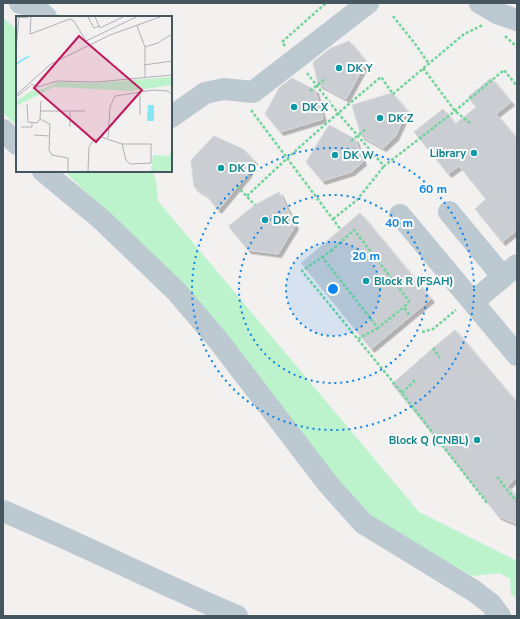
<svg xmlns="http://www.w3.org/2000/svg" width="520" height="619" viewBox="0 0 520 619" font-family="'Nunito Sans',sans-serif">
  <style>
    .green { fill: #bcf3cd }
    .building { fill: #caced3; stroke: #d4d7dc; filter: url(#shadow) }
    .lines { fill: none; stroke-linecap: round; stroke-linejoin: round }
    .path { stroke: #71d49b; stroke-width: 2.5; stroke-dasharray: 3 2; stroke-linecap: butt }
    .minor { stroke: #bdc9d0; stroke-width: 22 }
    .ring { fill: none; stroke: #0b84f2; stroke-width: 2; stroke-dasharray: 2 4 }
    .culture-dot { fill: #0f9aa8; stroke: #fff; stroke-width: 1.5 }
    .labels { text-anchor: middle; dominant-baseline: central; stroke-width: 4; stroke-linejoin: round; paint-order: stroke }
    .culture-label { font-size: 11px; font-weight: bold; fill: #0d838f; stroke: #fff; text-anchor: start }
    .inset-river { fill: none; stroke: #86e6f3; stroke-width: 2 }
    .inset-road { fill: none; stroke: #aeb2b6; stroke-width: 1 }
    .view { fill: #c2185b; fill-opacity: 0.15; stroke: #c2185b; stroke-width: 2 }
    .inset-edge { fill: none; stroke: #46565f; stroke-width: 2 }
    .centre { fill: #0b84f2; stroke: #fff; stroke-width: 2 }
    .ring-label { font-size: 12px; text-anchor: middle; font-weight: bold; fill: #0b84f2; stroke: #fff; stroke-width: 4; stroke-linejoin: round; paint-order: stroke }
  </style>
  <defs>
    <filter id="shadow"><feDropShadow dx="3.5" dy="3.5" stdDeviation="0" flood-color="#0004"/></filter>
  </defs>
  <rect width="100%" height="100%" fill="#f3f0f0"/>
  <path class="green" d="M3 18 17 29V126L3 113Z
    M64 171H152L156 180 158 201 419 512 517 561V600L511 594 510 579 500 573 472 576 366 516 104 209Z"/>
  <path class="building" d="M349 41 366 62 346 99 318 84 313 62 331 48Z
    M292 78 315 90 323 119 280 132 265 114 279 88Z
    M491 78 511 102 496 114 517 139V230L502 242 475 209 486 199 459 166 448 174 414 132 443 109 455 124 476 107 468 97Z
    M392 93 407 111 395 137 383 148 361 136 352 105Z
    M329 125 355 139 363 162 351 172 322 181 306 162Z
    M214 136 243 149 254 161 247 175 218 210 206 195 194 187 191 160Z
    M279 192 295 226 278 254 248 250 229 227 230 225 255 205Z
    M360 213 431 299 371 349 301 263Z
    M455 330 517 403V477L507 486 517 498V524L498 516 392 384 433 348Z"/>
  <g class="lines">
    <path class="path" d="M393 16 416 45 429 64
      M505 36 517 47
      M285 46 282 42 326 3
      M423 68 455 111 470 123
      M307 73 338 113 384 166 455 111 504 70 517 86
      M310 91 326 78
      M251 110 341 230
      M351 141 366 129
      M237 186 255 205
      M247 196C290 155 335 115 381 77L393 94 464 34 483 25
      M333 219 357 200 384 166
      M332 250 302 271 402 393 487 503
      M331 251 354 230 409 301 404 307 410 316
      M324 256 323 258 378 328 404 307
      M422 332 433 329 456 310
      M358 339 378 328
      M433 348 440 358
      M402 393 416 379
      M497 477 517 502"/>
    <path class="minor" d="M20 3 34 6 46 17
      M480 3 497 13 517 20
      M171 117 205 93 224 89 253 92 368 3
      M3 130 17 144
      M43 171 101 219 176 291 218 340 328 484 363 523 474 591 491 604 500 616
      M449 212 503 277
      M400 215 517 355
      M473 302 517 265
      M3 511C82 544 158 583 237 616"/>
  </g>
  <circle cx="333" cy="289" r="47" fill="#0b84f2" fill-opacity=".12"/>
  <g class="ring">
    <circle cx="333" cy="289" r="47"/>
    <circle cx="333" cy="289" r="94"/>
    <circle cx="333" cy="289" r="141"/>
  </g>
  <g class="culture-dot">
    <circle cx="339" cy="68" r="4"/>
    <circle cx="294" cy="107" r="4"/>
    <circle cx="380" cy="118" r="4"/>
    <circle cx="474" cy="153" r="4"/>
    <circle cx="335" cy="155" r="4"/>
    <circle cx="221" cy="168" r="4"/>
    <circle cx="265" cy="220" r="4"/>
    <circle cx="366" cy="281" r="4"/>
    <circle cx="477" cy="440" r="4"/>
  </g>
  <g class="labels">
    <g class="culture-label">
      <text x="347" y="68">DK Y</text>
      <text x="302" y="107">DK X</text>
      <text x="388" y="118">DK Z</text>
      <text x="466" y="153" text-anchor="end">Library</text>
      <text x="343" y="155">DK W</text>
      <text x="229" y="168">DK D</text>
      <text x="273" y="220">DK C</text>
      <text x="374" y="281">Block R (FSAH)</text>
      <text x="469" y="440" text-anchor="end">Block Q (CNBL)</text>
    </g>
  </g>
  <g transform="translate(16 16)">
    <rect width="156" height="156" fill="#f3f0f0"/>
    <path d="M156 61V69L115 75 38 71 0 90V85L15 75 24 74 42 66 79 67ZM156 132V155H135L137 139 153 140Z" fill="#bcf3cd"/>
    <path d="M132 89H138V105H131Z" fill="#86e6f3"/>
    <path class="inset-river" d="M0 48 13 40"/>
    <path class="inset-road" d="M0 1 12 2M15 1 14 18 54 3 58 5 70 25 120 1M72 1 78 12 83 10M79 1 84 12 107 1M121 10 129 31V61M129 31 142 27 156 18M0 33 3 1M128 49 156 45M15 68 22 71 41 65 81 66 156 59M0 79 35 48 94 19 144 1M0 81 14 70M25 85 24 103 34 108 33 134 36 139 52 142V155M11 88 12 106 21 107 24 103M24 95H69M124 99V75M5 111H16V106M54 111V95M18 119 34 120M92 122 94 91 99 80 137 74 152 75 156 79M72 155 73 131 77 125 85 121 106 128 110 144 114 148 135 147V128H106"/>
    <path class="view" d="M63 20 126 74 80 126 18 72Z"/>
    <rect width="156" height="156" class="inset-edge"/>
  </g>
  <circle cx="333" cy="289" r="6" class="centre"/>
  <g class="ring-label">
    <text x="433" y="193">60 m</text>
    <text x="399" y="227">40 m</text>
    <text x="366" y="260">20 m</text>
  </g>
  <rect width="520" height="619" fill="none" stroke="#46565f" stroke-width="8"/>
</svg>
